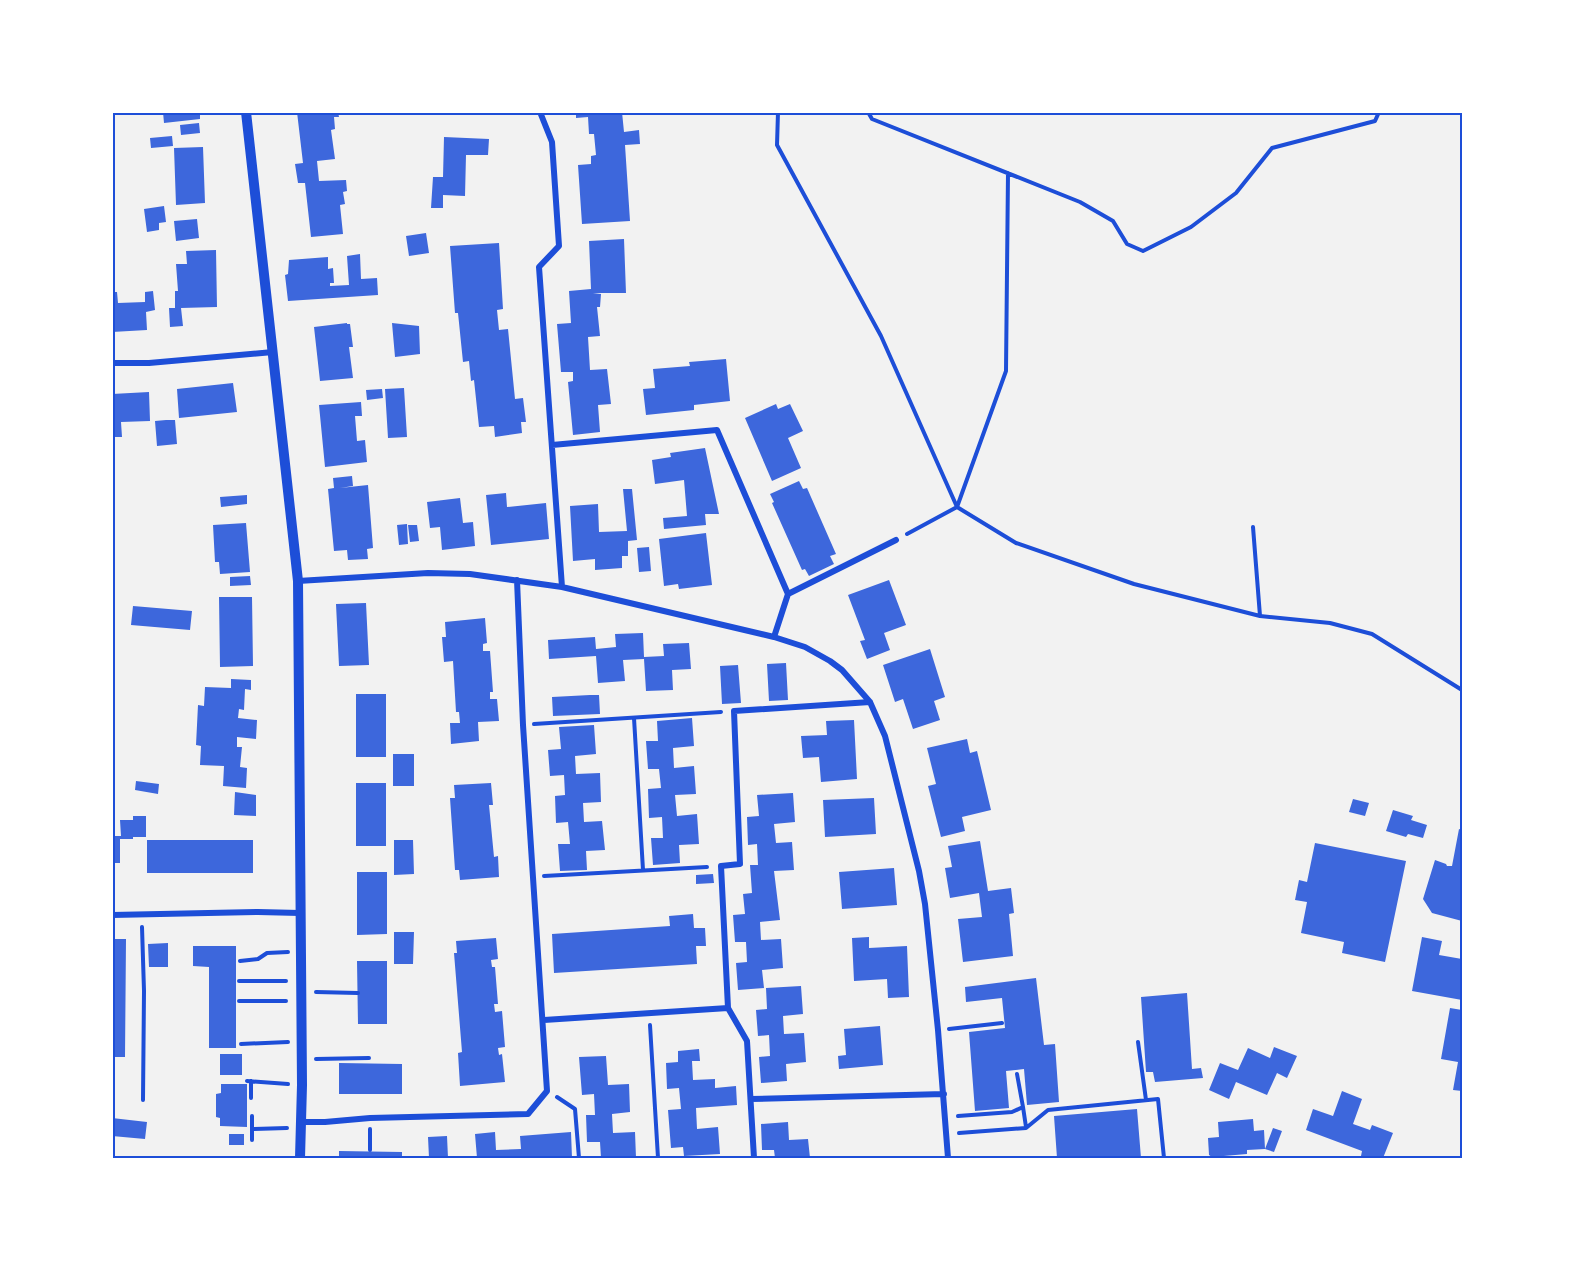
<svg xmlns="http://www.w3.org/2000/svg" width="1575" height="1271" viewBox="0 0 1575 1271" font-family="'IBM Plex Sans',sans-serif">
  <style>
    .building { fill: #3d67dc }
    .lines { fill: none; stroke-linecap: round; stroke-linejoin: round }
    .path { stroke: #1d4ed8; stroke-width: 4 }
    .minor { stroke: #1d4ed8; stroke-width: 6 }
    .tertiary { stroke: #1d4ed8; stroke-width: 10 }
    .neatline { fill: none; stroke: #1d4ed8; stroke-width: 2 }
  </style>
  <rect width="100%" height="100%" fill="#f2f2f2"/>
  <path class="building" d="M163 112H200V119L164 123Z
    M297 112H338L339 117H334L335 129 331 130 335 159 317 161 319 181 346 180 347 191 343 192 345 204 340 205 343 234 311 237 305 183H298L295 164 303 163Z
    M576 112H622L624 132 639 130 640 144 625 145 630 221 582 224 578 165 591 164V156L596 155 594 134H589L588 117 576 118Z
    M199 123 200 133 181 135 180 125Z
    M172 136 173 146 151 148 150 138Z
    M444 137 489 139 488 155H466L465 196 443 195V208H431L433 177H443Z
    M203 147 205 203 176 205 174 148Z
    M164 206 166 222 159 223V230L147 232 144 209Z
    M197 219 199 238 176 241 174 221Z
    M426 233 429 253 409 256 406 236Z
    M624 239 626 293H593L601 294 600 307H597L600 336 588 337 590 370 607 369 611 404 598 405 600 432 573 435 568 382 573 381V372H561L557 324 571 323 569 291 591 289 589 241Z
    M499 243 503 309 497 310 499 330 508 329 515 399 523 398 526 422H521L522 433 495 437 494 426 479 427 474 380 471 381 469 361 463 362 458 313H455L450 246Z
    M216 250 217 307 181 308 183 326 170 327 169 308H175V291H178L176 264H187L186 251Z
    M360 254 361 279 377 278 378 295 288 301 285 275 288 274 289 260 328 257V269L333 268 334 283H330V286L349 285 347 256Z
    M153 291 155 310 146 312 147 330 112 332V292H117L118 303 145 302V292Z
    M347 323V324H350L353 347H349L353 378 320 381 314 327Z
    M392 323 419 326 420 354 395 357Z
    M726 359 730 401 694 405V410L646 415 643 389 655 388 653 369 690 366 689 362Z
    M233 383 237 412 179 418 177 389Z
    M404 388 407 437 388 438 385 389Z
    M382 389 383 398 367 400 366 390Z
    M149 392 150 421 121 422 122 437H112V394Z
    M361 402 362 416H355L357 441 365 440 367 462 325 467 319 405Z
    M776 404 778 409 790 404 803 431 788 438 801 468 772 481 745 418Z
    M166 420H175L177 444 157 446 155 421Z
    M705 448 719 514H705L706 525 664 529 663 518 687 516 684 480 655 484 652 460 671 457 670 453Z
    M352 476 353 486 340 488 368 485 373 548 367 549 368 559 348 560 347 550 334 551 328 489 334 488 333 478Z
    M799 481 803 489 807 488 836 554 830 556 834 564 809 576 805 569 802 570 772 503 774 502 770 494Z
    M623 489H632L637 540 628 541V556H622V568L595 570V559L573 561 570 506 598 504 599 532 627 531Z
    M506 493 507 507 546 503 549 539 491 545 486 495Z
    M247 495V504L221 507 220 497Z
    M460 498 463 523 473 522 475 546 442 550 440 527 430 528 427 502Z
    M246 523 250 572 220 574 219 562H215L213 525Z
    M407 524 408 544 399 545 397 525Z
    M408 525H417L419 541 410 542Z
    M706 533 712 585 679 589 678 584 664 586 659 539Z
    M649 547 651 571 639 572 637 548Z
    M250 576 251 585 230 586V577Z
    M889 580 906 625 884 633 890 650 867 659 860 641 865 640 848 595Z
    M219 597H252L253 666 220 667Z
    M366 603 369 665 339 666 336 604Z
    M133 606 192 611 190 630 131 625Z
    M485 618 487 643 483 644V651H490L493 692H490V699H497L499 721 478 722 479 741 451 744 450 723H460L459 712H456L453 661 444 662 442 637H446L445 622Z
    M643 633 644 657 664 656 663 644 689 643 691 669 672 670 673 690 646 691 644 659 623 660 625 681 598 683 596 656 549 659 548 640 595 637 596 649 616 647 615 634Z
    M930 649 945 697 934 701 940 720 913 729 903 699 895 702 883 665Z
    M786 663 788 700 769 701 767 664Z
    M738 665 741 703 722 704 720 666Z
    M231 679 251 680V690L245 689 244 710 239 709 238 718 257 720 256 739 237 737V747H242L240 767 247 768 246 788 223 786 224 766 200 765 201 746 196 745 198 705 204 706 205 687 231 688Z
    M356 694H386V757H356Z
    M590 695H599L600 714 553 716 552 697Z
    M692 718 694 746 673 748 674 768 694 766 696 794 675 795 677 816 697 814 699 844 679 845 680 863 653 865 651 838H663L662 817 649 818 648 789 661 788 659 769H648L646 741H658L657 721Z
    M854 720 857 779 821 782 819 757 803 758 801 736 827 735 826 721Z
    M594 725 596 754 575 756 576 774 600 773 601 802 583 803 584 822 602 821 605 850 586 851 587 870 560 871 558 844H570L568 822 556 823 555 796 565 795 564 775 550 776 548 750 561 749 559 727Z
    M967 739 970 753 977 751 991 810 962 817 965 831 941 837 928 786 936 784 927 748Z
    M393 754H414V786H393Z
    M136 781 159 784 158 794 135 790Z
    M356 783H386V846H356Z
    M491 783 493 805H489L494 857 498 856 499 877 460 880 459 870H455L450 798H455L454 785Z
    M235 792 256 795V816L234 815Z
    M793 793 795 822 774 824 776 843 792 842 794 870 774 871 780 920 760 922 761 940 781 939 783 968 762 970 764 988 738 990 736 963 747 962 746 942H735L733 915 745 914 743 894 752 893 750 865H758L757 844 748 845 747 817 759 816 757 795Z
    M874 798 876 834 825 837 823 800Z
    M1353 799 1369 803 1365 816 1349 812Z
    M1393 810 1413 816 1411 820 1427 825 1423 838 1408 834 1406 837 1386 831Z
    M133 816H146V837H133V839H120V863H112V836H121L120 820H133Z
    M1459 829 1462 830V921L1432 913 1423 899 1435 860 1446 864 1447 866H1452Z
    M147 840H253V873H147Z
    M394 840H413L414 874 394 875Z
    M980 841 988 891 1011 888 1014 913 1009 914 1013 956 963 962 958 919 982 917 979 893 950 898 945 868 952 867 948 846Z
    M1315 843 1406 861 1385 962 1342 953 1344 942 1301 933 1307 902 1295 900 1299 880 1307 882Z
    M894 868 897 905 842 909 839 872Z
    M357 872H387V934L357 935Z
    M713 874 714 883 696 884V875Z
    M693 914 694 928H705L706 946H696L697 964 554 973 552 934 670 926 669 916Z
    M394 932H414L413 964H394Z
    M869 937V948L907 946 909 997 888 998 887 979 854 981 852 938Z
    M1422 937 1442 941 1439 955 1462 959V1000L1412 991Z
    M496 938 498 959 491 960 492 967H495L498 1004H494L495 1012 502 1011 505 1047 498 1048 499 1055 502 1054 505 1082 460 1086 458 1053 462 1052 454 953H457L456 941Z
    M112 939H126L125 1057H112Z
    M168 943V967H149L148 944Z
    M193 946H236V1048H209V967L193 966Z
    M357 961H387V1024H358Z
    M1036 978 1044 1045 1055 1044 1059 1102 1027 1105 1024 1069 1006 1071 1009 1108 975 1111 969 1032 1005 1028 1002 998 966 1002 965 987Z
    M801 986 803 1014 783 1016 784 1034 804 1033 806 1062 786 1064 787 1081 761 1083 759 1057 770 1056 769 1035 758 1036 756 1010 767 1009 766 988Z
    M1187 993 1192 1069 1201 1068 1203 1078 1155 1082 1153 1072H1146L1141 997Z
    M1450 1008 1462 1010V1091L1453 1090 1458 1062 1441 1059Z
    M880 1026 883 1065 839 1069 838 1056 846 1055 844 1029Z
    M1274 1047 1297 1056 1287 1078 1277 1073 1267 1095 1236 1082 1229 1099 1209 1090 1220 1063 1238 1070 1248 1048 1270 1058Z
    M699 1049 700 1061H692L693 1080 715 1079V1088L736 1086 737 1105 696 1108 697 1129 718 1127 720 1154 684 1156 683 1147 671 1148 668 1110 681 1109 679 1088 667 1089 666 1063 678 1062V1051Z
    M220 1054H242V1075H220Z
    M606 1056 608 1085 629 1084 630 1112 612 1114 613 1133 635 1132 636 1158H601L600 1142H587L586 1115H595L594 1094 582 1095 579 1057Z
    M339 1063 402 1064V1094H339Z
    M221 1084H247V1127L220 1126V1118L216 1117V1094L221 1093Z
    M1342 1091 1362 1099 1353 1124 1370 1130 1372 1125 1393 1133 1383 1158H1369L1361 1156 1362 1151 1306 1130 1313 1109 1333 1116Z
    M1137 1109 1141 1158H1057L1054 1116Z
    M112 1118 147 1122 145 1139 112 1136Z
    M1253 1119 1254 1131 1264 1130 1265 1149 1247 1150V1154L1212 1157 1209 1155 1208 1138 1219 1137 1218 1122Z
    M788 1122 789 1140 808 1139 810 1158H775L774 1150H762L761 1124Z
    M1273 1128 1282 1131 1274 1152 1265 1149Z
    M495 1132 496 1150 521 1149 520 1136 571 1132 572 1158H477L475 1134Z
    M229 1134H244V1145H229Z
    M447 1136 448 1158H429L428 1137Z
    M339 1151 402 1152V1158H339Z"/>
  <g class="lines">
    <path class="path" d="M778 112 777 145 881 336 957 507 1016 543 1134 584 1260 616 1330 623 1372 634 1462 690
      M868 112 872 119 1080 202 1113 221 1127 244 1143 251 1191 227 1236 193 1272 148 1375 121 1379 112
      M1253 527 1260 616
      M907 534 957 507 1006 371 1008 173
      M634 718 643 870
      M534 724 721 712
      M544 876 707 867
      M142 927 144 991 143 1100
      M240 961 258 959 267 953 288 952
      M239 981H286
      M316 992 358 993
      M239 1001H286
      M650 1025 658 1158
      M949 1029 1002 1023
      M1138 1042 1146 1100
      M241 1044 288 1042
      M316 1059 369 1058
      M247 1081 288 1084
      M557 1097 575 1109 579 1158
      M251 1098V1081
      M1023 1107 1026 1127
      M252 1116V1140
      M958 1116 1012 1112 1023 1107 1017 1074
      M252 1129 287 1128
      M370 1129V1150
      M959 1133 1026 1128 1048 1110 1158 1099 1164 1158"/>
    <path class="minor" d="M540 112 552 142 559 246 539 267 562 587
      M112 363H149L273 352
      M552 445 717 430 788 594 774 637
      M298 581 428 573 470 574 562 587 774 637 805 647 830 661 842 670 870 702 885 736 919 871 925 904 938 1030 948 1158
      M788 594 896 540
      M112 915 258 912 300 913
      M544 1020 728 1008
      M751 1099 944 1094
      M301 1122H325L370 1118 528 1114 547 1091 523 725 517 580
      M754 1158 747 1041 728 1008 721 866 740 864 734 711 870 702"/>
    <path class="tertiary" d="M246 112 298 581 302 1085 300 1158"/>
  </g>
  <rect width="1575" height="1271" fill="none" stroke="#ffffff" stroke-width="228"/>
  <rect x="114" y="114" width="1347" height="1043" class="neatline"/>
</svg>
